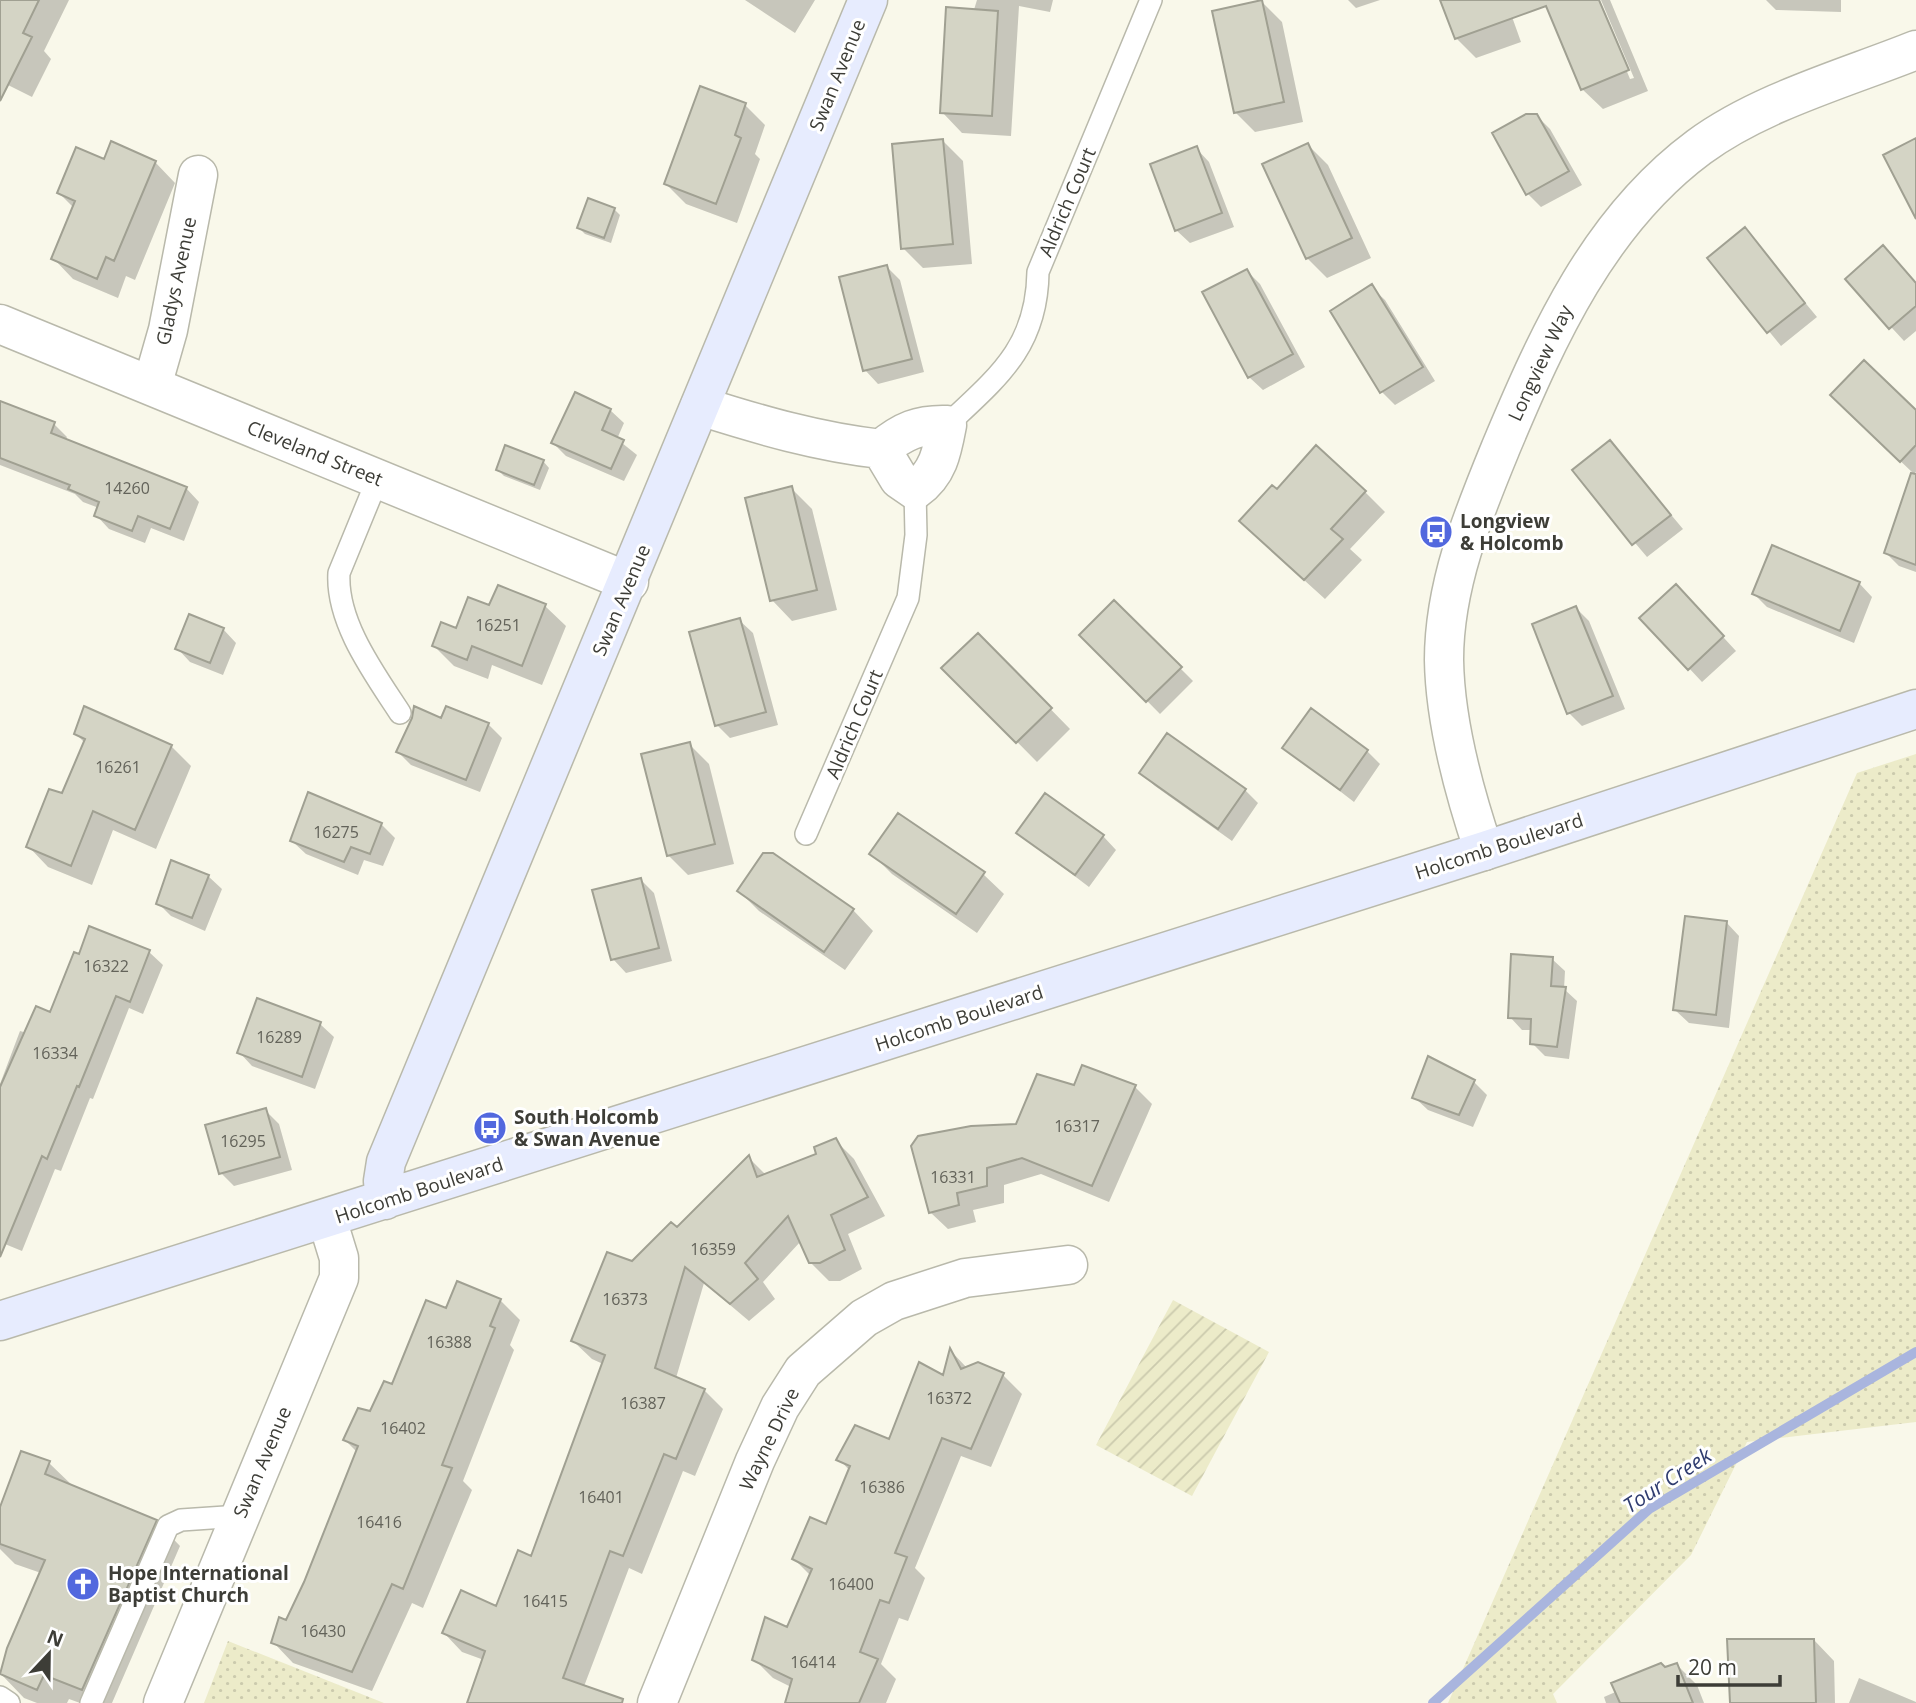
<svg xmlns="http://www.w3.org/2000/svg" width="1916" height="1703" viewBox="0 0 1916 1703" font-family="'Open Sans',sans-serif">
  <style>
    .grass { fill: url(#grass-dots) }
    .garden { fill: url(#garden-furrows) }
    .shadow { fill: #0003 }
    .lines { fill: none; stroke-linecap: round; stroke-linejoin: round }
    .stream { stroke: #a9b5de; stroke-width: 10 }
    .building { fill: #d4d4c5; stroke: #a0a092; stroke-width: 2 }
    .lane-casing { stroke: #b9b9ab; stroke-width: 24 }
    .street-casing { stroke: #b9b9ab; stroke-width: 41 }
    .secondary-casing { stroke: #b9b9ab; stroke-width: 41 }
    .lane { stroke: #fff; stroke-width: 21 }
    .street { stroke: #fff; stroke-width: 38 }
    .secondary { stroke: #e7ecfe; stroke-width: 38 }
    .labels { text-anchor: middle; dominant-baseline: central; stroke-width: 6; stroke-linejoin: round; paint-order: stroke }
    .number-label { font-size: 16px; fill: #63635a }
    .street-label { font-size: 19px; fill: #3d3d37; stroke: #fff }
    .poi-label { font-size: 19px; font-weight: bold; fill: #3d3d37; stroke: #fff; text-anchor: start }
    .water-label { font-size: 21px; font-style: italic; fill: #2f3c6f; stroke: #fff }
  </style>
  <defs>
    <pattern id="grass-dots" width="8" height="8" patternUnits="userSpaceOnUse" patternTransform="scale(1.75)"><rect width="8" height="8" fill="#ecebc9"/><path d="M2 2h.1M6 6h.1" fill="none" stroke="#cbcaad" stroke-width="1.8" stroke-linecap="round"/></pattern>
    <pattern id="garden-furrows" width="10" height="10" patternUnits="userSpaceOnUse" patternTransform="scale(1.75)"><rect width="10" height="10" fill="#ecebc9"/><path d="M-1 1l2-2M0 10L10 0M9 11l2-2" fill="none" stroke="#cbcaad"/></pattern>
  </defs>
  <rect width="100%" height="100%" fill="#f9f8ea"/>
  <path class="grass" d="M1916 754V1422L1747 1442 1691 1555 1553 1694 1557 1703H1448L1857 773Z
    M228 1641 384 1703H204Z"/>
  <path class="garden" d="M1173 1300 1269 1352 1192 1496 1096 1445Z"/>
  <path class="shadow" d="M0 0H69L44 51 51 59 32 97 0 81Z
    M745 0H815L795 33Z
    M977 0H1053L1050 12 1019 6 1011 136 962 133 942 112Z
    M1348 0H1380L1356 8Z
    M1442 0H1506L1521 42 1476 58 1456 38Z
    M1545 0H1598L1630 79 1634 78 1601 0H1610L1648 91 1603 109 1582 89Z
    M1766 0H1841V12L1776 10Z
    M1262 2 1282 22 1303 122 1255 132 1235 112Z
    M745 105 765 125 755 154 760 159 737 223 686 204 666 184Z
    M1536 115 1550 129 1582 185 1541 207 1528 194Z
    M943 141 963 161 972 264 923 268 903 248Z
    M1308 145 1328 165 1371 258 1327 278 1307 258Z
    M1196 148 1209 162 1234 227 1190 243 1176 230Z
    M105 161 155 162 175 183 135 280 126 276 118 298 73 279 53 258 74 208 59 193Z
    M614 209 620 215 611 243 585 234 579 228Z
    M1745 230 1817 317 1781 346 1709 258Z
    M887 267 900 280 924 372 878 384 865 370Z
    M1247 271 1260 284 1305 367 1263 390 1249 377Z
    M1847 279 1916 283V331L1904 341Z
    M1371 287 1385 300 1435 381 1395 405 1382 392 1332 311Z
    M1846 409 1916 413V472L1914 474Z
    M610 410 624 423 617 439 637 455 624 481 566 456 553 443Z
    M0 413 54 424 67 437 65 441 186 488 199 502 184 541 151 528 145 543 109 529 96 515 99 508 83 502 75 494 0 465Z
    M1610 442 1683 529 1647 557 1574 471Z
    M543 461 549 468 540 490 504 476 498 470Z
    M791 488 812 509 837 610 792 621 772 600Z
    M1277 491 1365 492 1385 512 1350 549 1362 560 1325 599 1262 542Z
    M1916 514V572L1899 566 1886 553Z
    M1859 583 1872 597 1854 643 1767 607 1754 594Z
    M498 587 545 606 566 626 542 685 492 665 488 679 454 666 434 646 490 608Z
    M1689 600 1736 651 1702 682 1642 618Z
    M1114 602 1193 681 1160 714 1082 635Z
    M1576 608 1589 621 1625 709 1582 726 1569 713Z
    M739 620 753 633 778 725 730 738 717 725Z
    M223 629 236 643 223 675 190 662 177 648Z
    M978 635 1070 729 1037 762 944 668Z
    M442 721 488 724 502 738 480 792 411 765 398 752Z
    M76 734 171 746 191 766 156 849 113 830 92 885 48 867 28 846 63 795 85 743Z
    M689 744 709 764 734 864 688 875 668 855Z
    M1284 748 1367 751 1380 764 1354 802Z
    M1141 773 1245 790 1258 803 1232 841 1155 786Z
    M381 824 395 838 383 866 364 860 358 875 306 854 292 841Z
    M1018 833 1103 836 1116 850 1089 887Z
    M872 854 983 874 1004 894 977 933 892 874Z
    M208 876 222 889 205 931 171 916 158 903Z
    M640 879 654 893 672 961 626 973 613 959Z
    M739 891 853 910 873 931 845 970 759 911Z
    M1726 922 1739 936 1729 1028 1689 1023 1675 1010Z
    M90 929 149 952 163 965 143 1014 129 1008 93 1099 90 1098 61 1171 55 1169 22 1251 0 1242V1084L20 1031 27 1033 51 1014Z
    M1552 959 1565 971 1564 989 1577 1001 1569 1059 1545 1056 1532 1043 1533 1030H1522L1510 1017Z
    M258 1001 320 1024 334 1037 315 1089 252 1066 239 1052Z
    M1474 1082 1487 1095 1473 1127 1428 1110 1414 1097Z
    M1075 1087H1135L1152 1104 1109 1202 1041 1174 1004 1185V1203L973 1210 976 1222 948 1229 930 1212Z
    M265 1110 279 1124 292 1170 234 1186 221 1173Z
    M835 1140 854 1159 885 1216 848 1234 862 1269 840 1281H829L810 1262 801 1241 763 1282 775 1299 749 1321 704 1283 676 1378 704 1390 723 1409 695 1476 683 1471 642 1574 629 1568 583 1689 597 1703H469L484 1660 462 1652 444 1633 497 1609 532 1558 603 1364 592 1359 573 1341 633 1263 677 1229 749 1158 766 1175 818 1155Z
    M500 1300 520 1320 510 1345 514 1350 463 1481 472 1490 423 1608 412 1603 372 1691 293 1663 273 1642 305 1583 357 1452 345 1440 393 1387 447 1310Z
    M951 1351 967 1368 1003 1375 1022 1394 991 1467 961 1456 915 1568 925 1578 908 1621 899 1618 881 1664 896 1679 886 1703H787L791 1687 773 1678 754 1659 788 1629 811 1576 794 1559 827 1526 850 1471 839 1459 890 1441 944 1377Z
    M49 1463 75 1488 156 1521 180 1546 112 1703H80L69 1699 67 1703H37L24 1698 0 1673 41 1573 15 1564 0 1549V1512Z
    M1814 1640 1834 1661 1835 1703H1732Z
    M1677 1665 1697 1685 1704 1703H1606L1604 1697Z
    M1859 1678 1916 1702V1703H1849Z"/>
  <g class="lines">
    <path class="stream" d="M1433 1703 1649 1509 1916 1352"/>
  </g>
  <path class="building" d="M0 0H39L23 33 32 37 0 101Z
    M1262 0 1284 102 1234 113 1212 11Z
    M1440 0H1599L1629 70 1581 90 1546 6 1455 39Z
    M946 7 998 11 992 116 940 113Z
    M700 86 746 103 735 135 741 138 716 204 664 184Z
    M1526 114H1537L1569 171 1526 195 1492 133Z
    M1916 138V219L1883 155Z
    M943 139 953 244 901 249 892 144Z
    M111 141 156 161 114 261 106 257 97 279 51 259 75 201 57 193 76 147 104 159Z
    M1308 143 1352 238 1306 259 1262 164Z
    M1197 146 1222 213 1175 231 1150 164Z
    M588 198 615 208 604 238 577 228Z
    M1745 227 1805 303 1767 333 1707 258Z
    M1883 245 1916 283V306L1889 329 1845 279Z
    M887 265 912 359 863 371 839 277Z
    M1247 269 1293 354 1248 378 1202 292Z
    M1372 284 1423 367 1380 393 1330 311Z
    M1864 360 1916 410V445L1900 462 1830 395Z
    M575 392 611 409 602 430 624 440 611 469 551 443Z
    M0 401 55 422 51 433 187 487 170 529 138 516 132 531 94 516 99 502 68 489 70 485 0 458Z
    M1610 440 1671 515 1632 545 1572 470Z
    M505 445 544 460 534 485 496 470Z
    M1316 445 1366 491 1331 529 1343 539 1304 580 1239 521 1272 485 1277 489Z
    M1911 473 1916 474V565L1884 553Z
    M792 486 817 590 770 601 745 498Z
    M1772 545 1860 582 1840 631 1752 594Z
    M1676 584 1724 636 1688 670 1639 618Z
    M498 585 546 604 522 666 472 646 467 660 432 646 441 622 456 628 468 597 489 605Z
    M1114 600 1182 667 1146 702 1079 635Z
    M1576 606 1613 696 1567 714 1532 624Z
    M189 614 224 628 210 663 175 649Z
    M740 618 766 712 715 726 689 632Z
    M978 633 1052 708 1016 743 941 668Z
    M84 706 172 745 135 830 93 811 71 866 26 847 49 789 62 793 85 739 74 734Z
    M414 706 441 718 446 706 489 723 466 780 396 752 412 718Z
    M1311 708 1368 750 1340 790 1282 748Z
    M1167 733 1246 789 1218 829 1139 773Z
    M690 742 715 844 667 856 641 754Z
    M308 792 382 823 370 854 351 847 344 862 290 841Z
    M1045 793 1104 835 1075 875 1016 833Z
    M898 813 985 872 956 914 869 854Z
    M763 853H773L854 909 824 952 737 891Z
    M171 860 209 875 192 918 156 904Z
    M641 878 659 948 611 960 592 890Z
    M1685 916 1727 921 1716 1015 1673 1010Z
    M89 926 150 950 130 1002 116 996 79 1087 77 1086 47 1159 42 1156 0 1257V1087L36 1006 50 1012 74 952 79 954Z
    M1511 954 1553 957 1551 986 1566 987 1557 1047 1530 1044 1531 1019 1508 1018Z
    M257 998 321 1022 302 1077 237 1053Z
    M1428 1056 1475 1080 1459 1115 1412 1098Z
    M1082 1065 1136 1085 1092 1186 1022 1158 987 1168V1186L957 1193 959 1205 929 1213 911 1146 918 1136 971 1126 1016 1124 1037 1074 1074 1085Z
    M266 1108 280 1157 219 1174 205 1125Z
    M836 1138 868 1197 831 1215 845 1250 820 1263H809L788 1216 745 1263 758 1279 730 1304 685 1267 655 1368 705 1389 676 1459 664 1454 623 1556 610 1551 563 1678 623 1699 622 1703H467L485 1651 442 1633 461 1590 496 1606 518 1550 531 1556 605 1355 571 1341 607 1252 632 1261 671 1222 677 1227 749 1155 757 1177 816 1154 814 1147Z
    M457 1281 501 1299 490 1326 495 1328 442 1465 452 1468 403 1589 392 1584 352 1672 271 1643 279 1617 286 1620 304 1582 358 1446 343 1440 358 1408 370 1411 384 1381 392 1384 426 1300 446 1308Z
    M950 1348 961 1369 978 1362 1004 1373 971 1449 942 1438 895 1553 907 1557 889 1603 880 1600 860 1652 878 1659 859 1703H785L792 1679 752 1660 765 1617 787 1627 812 1569 792 1559 810 1517 826 1524 850 1466 836 1460 855 1425 889 1439 919 1362 943 1375Z
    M21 1451 50 1461 45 1474 157 1520 82 1690 44 1675 37 1690 0 1674 7 1648 45 1560 0 1544V1507Z
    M1727 1639H1814L1816 1703H1730Z
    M1661 1663 1665 1667 1677 1663 1693 1703H1620L1611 1683Z"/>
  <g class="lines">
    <defs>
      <path id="lane" d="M947 425C998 377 1037 347 1038 272L1151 0
        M378 478 339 573C336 622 374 673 400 713
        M806 834 908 598 916 535 915 490
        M0 1697 9 1703
        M91 1703 168 1526 181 1520 240 1516"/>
      <path id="street" d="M0 324 629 582
        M152 386 168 330 198 175
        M700 406C760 425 818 442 881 449 903 431 919 424 947 425 942 452 938 474 915 490L899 479 881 449
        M1484 851C1464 792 1445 723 1444 660 1444 585 1473 515 1501 447 1548 335 1599 221 1699 147 1760 102 1846 78 1916 50
        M163 1703 339 1278V1258L327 1219
        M657 1703 755 1461 780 1407 803 1371 864 1318 894 1301 965 1278 1068 1265"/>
      <path id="secondary" d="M385 1200 383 1181 386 1162 868 0
        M0 1321 1484 851 1916 709"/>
    </defs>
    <use href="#lane" class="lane-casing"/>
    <use href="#street" class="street-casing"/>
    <use href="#secondary" class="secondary-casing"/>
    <use href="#lane" class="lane"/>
    <use href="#street" class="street"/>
    <use href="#secondary" class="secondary"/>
  </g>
  <defs>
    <symbol id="bus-disc" viewBox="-11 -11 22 22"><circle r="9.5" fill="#5268de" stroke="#fff"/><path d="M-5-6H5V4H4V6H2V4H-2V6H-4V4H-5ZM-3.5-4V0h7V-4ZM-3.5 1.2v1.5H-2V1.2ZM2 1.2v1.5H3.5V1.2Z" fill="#fff"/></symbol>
    <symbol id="church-disc" viewBox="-11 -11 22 22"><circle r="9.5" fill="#5268de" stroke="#fff"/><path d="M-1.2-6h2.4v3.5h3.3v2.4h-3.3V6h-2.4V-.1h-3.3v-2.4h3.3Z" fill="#fff"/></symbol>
  </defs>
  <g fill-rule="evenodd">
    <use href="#bus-disc" x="1417" y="513" width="38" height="38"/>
    <use href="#bus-disc" x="471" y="1109" width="38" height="38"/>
    <use href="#church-disc" x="64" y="1565" width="38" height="38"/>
  </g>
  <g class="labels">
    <g class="number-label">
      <text x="127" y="488">14260</text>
      <text x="498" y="625">16251</text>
      <text x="118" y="767">16261</text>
      <text x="336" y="832">16275</text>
      <text x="106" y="966">16322</text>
      <text x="279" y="1037">16289</text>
      <text x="55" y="1053">16334</text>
      <text x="1077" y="1126">16317</text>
      <text x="243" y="1141">16295</text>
      <text x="953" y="1177">16331</text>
      <text x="713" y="1249">16359</text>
      <text x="625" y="1299">16373</text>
      <text x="449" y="1342">16388</text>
      <text x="949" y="1398">16372</text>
      <text x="643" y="1403">16387</text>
      <text x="403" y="1428">16402</text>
      <text x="882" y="1487">16386</text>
      <text x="601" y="1497">16401</text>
      <text x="379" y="1522">16416</text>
      <text x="851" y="1584">16400</text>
      <text x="545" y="1601">16415</text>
      <text x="323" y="1631">16430</text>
      <text x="813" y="1662">16414</text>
    </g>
    <g class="street-label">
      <text transform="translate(837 75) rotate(-68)">Swan Avenue</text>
      <text transform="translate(1067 202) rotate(-67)">Aldrich Court</text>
      <text transform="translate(176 281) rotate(-78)">Gladys Avenue</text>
      <text transform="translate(1540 363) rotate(-65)">Longview Way</text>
      <text transform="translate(315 453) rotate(22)">Cleveland Street</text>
      <text transform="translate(621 600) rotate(-67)">Swan Avenue</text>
      <text transform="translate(854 724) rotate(-67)">Aldrich Court</text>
      <text transform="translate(1499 846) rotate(-18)">Holcomb Boulevard</text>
      <text transform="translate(959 1018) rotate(-18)">Holcomb Boulevard</text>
      <text transform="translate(419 1190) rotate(-18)">Holcomb Boulevard</text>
      <text transform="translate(769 1439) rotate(-64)">Wayne Drive</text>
      <text transform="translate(262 1462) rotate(-67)">Swan Avenue</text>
    </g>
    <g class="poi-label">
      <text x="1460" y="521">Longview<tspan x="1460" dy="22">&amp; Holcomb</tspan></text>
      <text x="514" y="1117">South Holcomb<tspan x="514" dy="22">&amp; Swan Avenue</tspan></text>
      <text x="108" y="1573">Hope International<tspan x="108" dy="22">Baptist Church</tspan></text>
    </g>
    <g class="water-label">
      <text transform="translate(1667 1480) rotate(-33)">Tour Creek</text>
    </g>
  </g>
  <g transform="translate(49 1654) rotate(22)" stroke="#ffffff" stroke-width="5" paint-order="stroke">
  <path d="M0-5L12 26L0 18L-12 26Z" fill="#3d3d37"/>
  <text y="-10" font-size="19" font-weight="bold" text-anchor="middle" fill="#3d3d37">N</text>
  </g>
  <path d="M1678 1675v10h102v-10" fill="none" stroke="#3d3d37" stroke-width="3.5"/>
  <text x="1688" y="1675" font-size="21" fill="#3d3d37" stroke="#ffffff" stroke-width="5" paint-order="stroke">20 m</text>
</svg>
